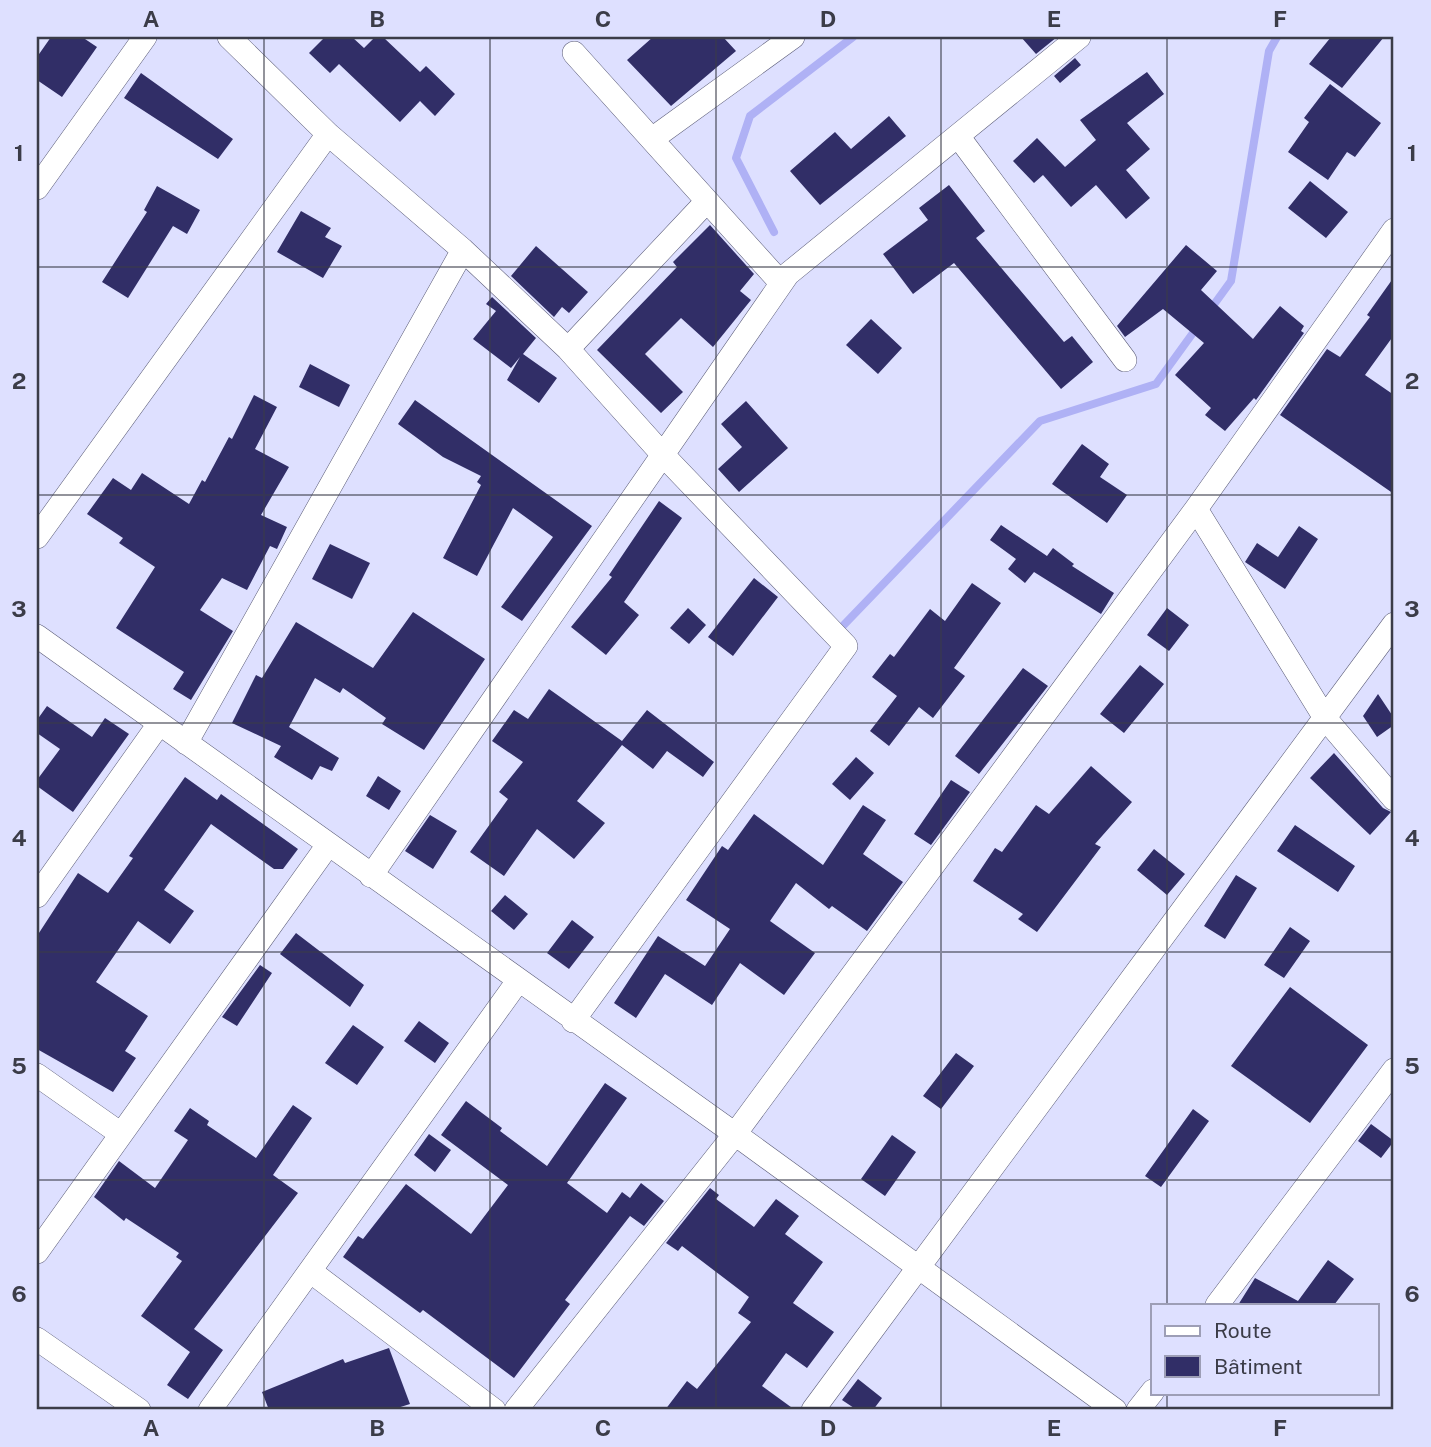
<svg xmlns="http://www.w3.org/2000/svg" width="1431" height="1447" viewBox="0 0 1431 1447" font-family="'Public Sans',sans-serif">
  <style>
    .lines { fill: none; stroke-linecap: round; stroke-linejoin: round }
    .stream { stroke: #afb1f5; stroke-width: 8 }
    .building { fill: #312e67 }
    .street-casing { stroke: #5b5c77; stroke-width: 24 }
    .street { stroke: #fff; stroke-width: 23 }
    .grid { fill: none; stroke: #3b3c48; stroke-width: 2; stroke-opacity: 0.55 }
    .neatline { fill: none; stroke: #3b3c48; stroke-width: 2.5 }
    .grid-label { font-size: 23px; text-anchor: middle; font-weight: bold; fill: #3b3c48 }
  </style>
  <rect width="100%" height="100%" fill="#dee0ff"/>
  <g class="lines">
    <path class="stream" d="M774 232 736 158 750 116 853 37
      M1210 310 1231 281 1269 51 1277 37
      M837 632 1040 421 1156 384 1198 326"/>
  </g>
  <path class="building" d="M51 37H82L97 47 62 97 37 80V57Z
    M325 37H352L364 48 375 37H383L420 72 426 66 455 94 435 116 420 101 400 122 339 64 330 73 309 53Z
    M653 37H723L736 51 671 106 627 60Z
    M1021 37H1057L1036 54Z
    M1331 37H1384L1342 88 1309 64Z
    M1075 58 1081 65 1060 83 1054 76Z
    M1147 72 1164 94 1127 123 1150 149 1126 170 1150 198 1126 219 1096 185 1071 207 1043 175 1034 183 1013 161 1037 138 1065 167 1096 140 1080 120Z
    M141 73 233 139 218 159 124 98Z
    M1330 84 1381 123 1355 157 1347 152 1328 180 1288 152 1309 122 1304 118Z
    M889 116 906 136 820 205 790 171 835 132 851 149Z
    M1310 181 1348 212 1326 238 1288 208Z
    M949 185 985 231 976 238 1064 342 1072 336 1093 362 1061 389 954 263 913 294 883 254 928 220 919 208Z
    M157 186 200 210 187 234 173 226 128 298 102 282 147 212 144 210Z
    M301 211 331 228 325 237 342 246 323 278 277 252Z
    M710 225 754 274 740 291 751 300 713 347 681 318 645 354 683 392 661 413 597 350 677 267 673 262Z
    M1186 245 1217 271 1201 290 1253 339 1280 306 1304 326 1301 331 1304 333 1256 400 1254 398 1225 431 1205 415 1211 408 1175 375 1204 343 1163 309 1125 337 1117 326Z
    M536 246 588 292 569 313 562 307 554 317 511 276Z
    M1394 277V335L1365 375 1394 395V494L1280 415 1327 349 1340 357 1370 317 1367 315Z
    M492 297 536 338 523 354 557 378 539 403 507 380 520 357 511 368 473 339 496 311 486 304Z
    M871 319 902 348 878 374 846 345Z
    M310 364 350 385 339 407 299 387Z
    M254 395 277 407 255 449 289 467 261 515 287 527 277 549 270 546 247 590 222 578 200 610 233 631 191 700 173 689 184 672 116 628 155 567 119 543 123 538 87 514 113 478 131 490 142 473 189 504 202 480 205 482 229 437 232 439Z
    M415 400 592 526 522 621 501 607 553 537 513 508 477 576 443 558 481 485 477 482 481 476 443 457 398 424Z
    M746 401 788 448 739 492 718 469 742 447 721 424Z
    M1082 444 1109 464 1100 477 1127 495 1107 523 1052 484Z
    M659 501 682 518 624 602 639 615 606 655 571 627 612 577 609 575Z
    M1001 525 1047 556 1053 548 1074 564 1072 566 1114 593 1101 614 1034 572 1025 583 1008 569 1016 559 990 540Z
    M1299 526 1318 539 1285 589 1245 562 1257 543 1278 557Z
    M330 544 370 563 352 599 312 579Z
    M754 578 778 597 733 656 708 637Z
    M972 583 1001 603 954 668 965 676 933 718 919 707 889 746 870 731 897 696 872 677 890 654 894 657 930 609 945 621Z
    M688 608 706 625 689 644 670 628Z
    M1167 608 1189 625 1169 651 1147 635Z
    M413 612 485 659 424 750 382 724 386 718 343 688 340 693 315 678 289 727 339 758 332 771 320 766 312 780 274 757 281 746 232 723 256 675 262 678 296 622 373 668Z
    M1140 665 1164 684 1124 733 1100 714Z
    M1023 668 1048 686 979 774 955 756Z
    M549 689 622 741 647 710 714 762 703 777 667 751 653 769 622 745 577 801 605 823 574 859 537 829 504 876 470 852 508 799 499 792 523 762 492 741 514 710 528 719Z
    M1378 694 1394 718V725L1377 737 1363 716Z
    M47 706 92 737 105 718 129 734 73 812 37 786V780L60 749 37 733V720Z
    M1334 753 1383 808 1391 812 1370 835 1310 778Z
    M856 757 874 773 850 800 832 784Z
    M1091 766 1132 802 1095 844 1101 847 1037 932 1018 919 1023 914 973 881 995 848 1002 852 1036 805 1049 814Z
    M378 776 401 791 389 810 366 796Z
    M185 777 217 800 221 794 298 849 283 869H274L211 824 164 890 194 911 170 944 138 921 96 982 148 1016 125 1051 136 1058 113 1092 37 1049V936L78 873 108 893 133 858 129 856Z
    M951 780 970 792 931 845 914 834Z
    M863 805 886 820 863 854 903 882 867 931 832 906 829 909 796 883 770 921 815 953 784 995 740 963 712 1005 665 974 636 1018 614 1003 658 936 705 966 730 929 686 900 722 846 728 850 754 814 823 865Z
    M430 815 457 831 433 869 405 851Z
    M1295 825 1355 866 1338 892 1277 851Z
    M1154 849 1185 874 1167 895 1137 870Z
    M1236 875 1257 888 1225 939 1204 926Z
    M505 895 528 914 514 930 491 911Z
    M572 920 594 937 569 969 547 953Z
    M1290 927 1310 941 1284 978 1264 965Z
    M296 933 364 985 350 1007 280 954Z
    M260 965 272 973 237 1026 222 1017Z
    M1290 987 1368 1045 1310 1123 1231 1066Z
    M419 1021 449 1043 435 1063 404 1041Z
    M353 1025 384 1047 357 1085 325 1063Z
    M956 1053 974 1066 941 1109 923 1096Z
    M605 1083 627 1098 567 1183 607 1213 622 1192 630 1198 641 1183 664 1201 644 1226 630 1216 565 1300 570 1304 514 1378 423 1310 420 1313 343 1257 358 1236 363 1239 406 1184 471 1234 508 1185 441 1135 466 1101 502 1128 500 1131 547 1166Z
    M293 1105 312 1118 273 1175 298 1193 194 1329 223 1350 188 1399 167 1385 190 1352 141 1316 182 1261 176 1257 179 1253 126 1218 124 1221 94 1197 119 1161 155 1188 188 1140 174 1131 190 1108 209 1121 207 1125 256 1158Z
    M1193 1109 1209 1121 1161 1187 1145 1176Z
    M1371 1124 1394 1141 1381 1158 1358 1141Z
    M429 1134 451 1150 435 1172 414 1155Z
    M892 1135 916 1152 885 1196 861 1179Z
    M710 1188 719 1195 716 1199 754 1227 776 1199 799 1216 785 1234 823 1262 793 1303 834 1332 807 1368 786 1353 762 1386 795 1410H665L687 1381 697 1389 751 1322 738 1313 749 1297 682 1246 678 1251 666 1243Z
    M1328 1260 1354 1279 1334 1305H1238L1255 1278 1298 1301Z
    M389 1348 410 1404 391 1410H269L262 1392 343 1359 345 1363Z
    M858 1379 882 1398 873 1410H857L842 1400Z"/>
  <g class="lines">
    <defs>
      <path id="street" d="M229 37 328 134 463 250 568 349 664 456 846 646 573 1021
        M574 53 781 283
        M958 136 1125 360
        M652 139 793 37
        M37 188 145 37
        M568 349 707 201
        M1196 509 1325 718 1394 799
        M37 537 328 134
        M37 636 735 1134 1115 1410
        M186 743 463 250
        M371 876 788 274 1079 37
        M37 896 159 724
        M37 1075 121 1134
        M37 1252 328 845
        M310 1271 494 1410
        M1217 1305 1394 1070
        M37 1339 139 1410
        M210 1410 518 981
        M516 1410 735 1134 1196 509 1394 230
        M813 1410 1394 624
        M1138 1410 1153 1391"/>
    </defs>
    <use href="#street" class="street-casing"/>
    <use href="#street" class="street"/>
  </g>
  <path class="grid" d="M264 37V1410M490 37V1410M716 37V1410M941 37V1410M1167 37V1305M37 267H1394M37 495H1394M37 723H1394M37 952H1394M37 1180H1394M1167 1393V1410"/>
  <rect width="1431" height="1447" fill="none" stroke="#dee0ff" stroke-width="77"/>
  <rect x="1151" y="1304" width="228" height="91" fill="#dee0ff" stroke="#9d9eb6" stroke-width="2"/>
  <rect x="1165" y="1326" width="35" height="10" fill="#ffffff" stroke="#9d9eb6" stroke-width="2"/>
  <text x="1214" y="1338" font-size="21" fill="#3b3c48">Route</text>
  <rect x="1165" y="1356" width="35" height="21" fill="#312e67" stroke="#9d9eb6" stroke-width="2"/>
  <text x="1214" y="1374" font-size="21" fill="#3b3c48">Bâtiment</text>
  <rect x="38" y="38" width="1354" height="1370" class="neatline"/>
  <g class="grid-label">
    <text x="151" y="27">A</text>
    <text x="377" y="27">B</text>
    <text x="603" y="27">C</text>
    <text x="828" y="27">D</text>
    <text x="1054" y="27">E</text>
    <text x="1280" y="27">F</text>
    <text x="19" y="161">1</text>
    <text x="1412" y="161">1</text>
    <text x="19" y="389">2</text>
    <text x="1412" y="389">2</text>
    <text x="19" y="617">3</text>
    <text x="1412" y="617">3</text>
    <text x="19" y="846">4</text>
    <text x="1412" y="846">4</text>
    <text x="19" y="1074">5</text>
    <text x="1412" y="1074">5</text>
    <text x="19" y="1302">6</text>
    <text x="1412" y="1302">6</text>
    <text x="151" y="1436">A</text>
    <text x="377" y="1436">B</text>
    <text x="603" y="1436">C</text>
    <text x="828" y="1436">D</text>
    <text x="1054" y="1436">E</text>
    <text x="1280" y="1436">F</text>
  </g>
</svg>
